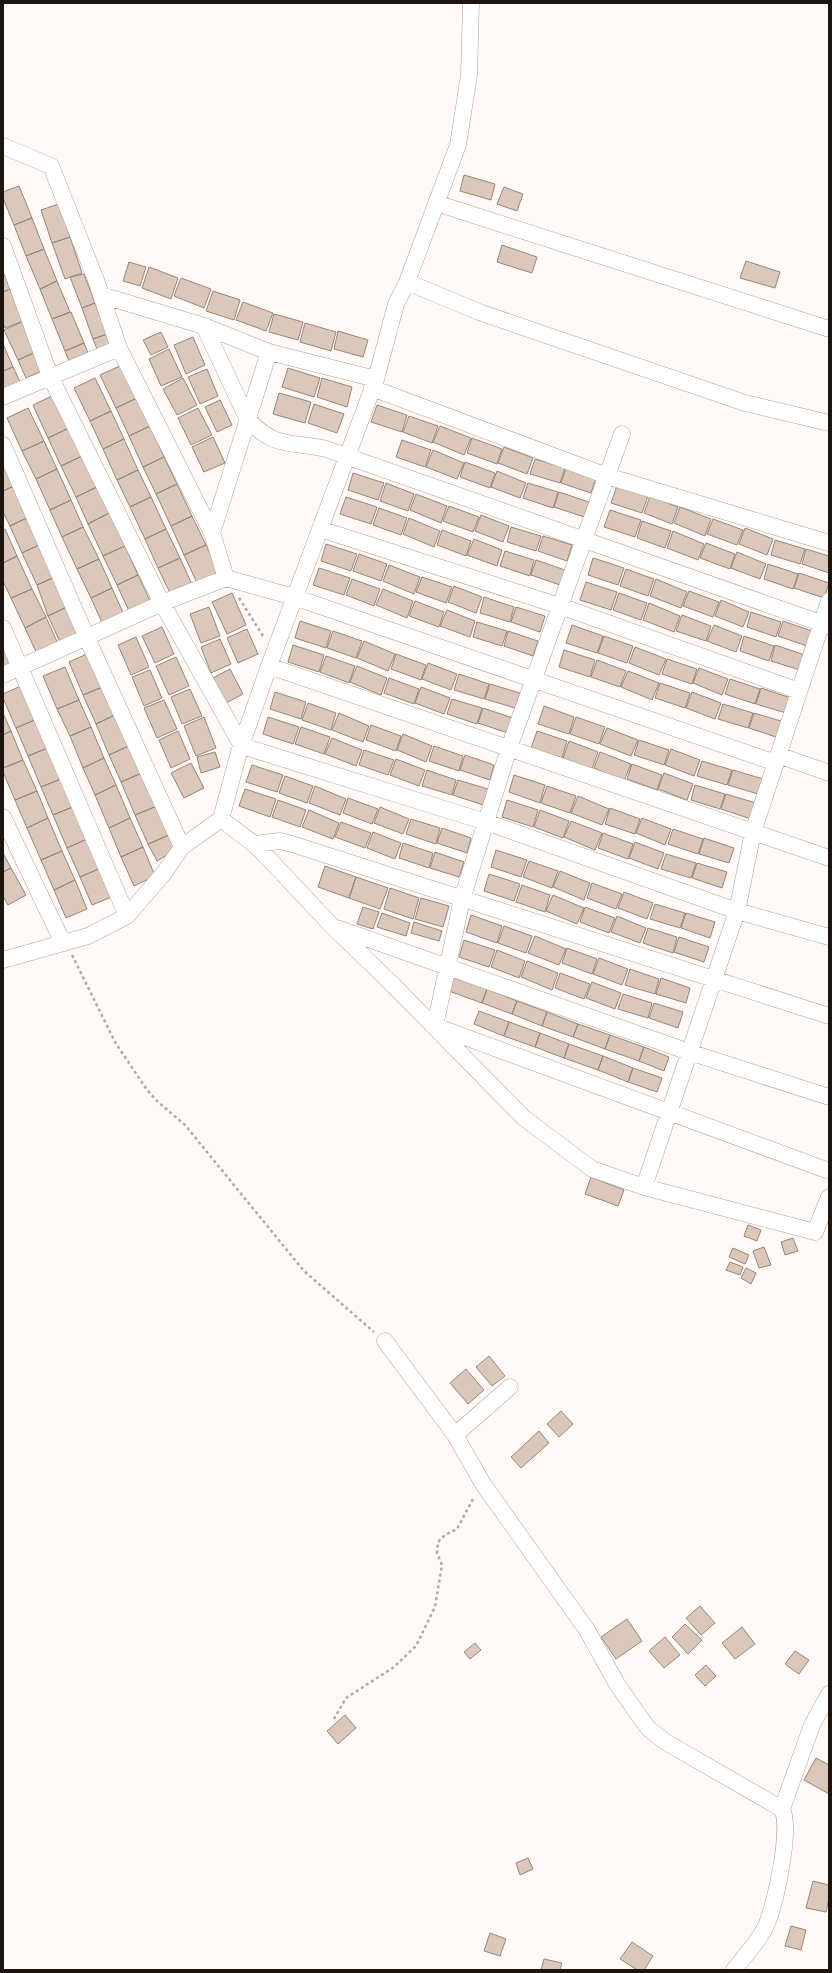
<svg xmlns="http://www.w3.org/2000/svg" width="832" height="1973" viewBox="0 0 832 1973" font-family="'Asap Condensed',sans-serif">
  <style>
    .building { fill: #dcc8bb; stroke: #978579 }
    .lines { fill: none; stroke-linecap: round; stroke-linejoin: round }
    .minor-casing { stroke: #b3a093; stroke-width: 17 }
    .path { stroke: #afa9a6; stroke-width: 2.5; stroke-dasharray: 3 3; stroke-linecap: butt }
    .minor { stroke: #fff; stroke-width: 16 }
  </style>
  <rect width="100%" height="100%" fill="#fffaf8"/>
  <path class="building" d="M464 175 495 184 491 200 460 191Z
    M19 186 32 218 14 225 3 198V192Z
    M504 187 523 194 517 211 497 204Z
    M59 204 70 237 52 243 41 210Z
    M32 218 44 249 26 256 14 225Z
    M70 237 82 273 65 279 52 243Z
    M502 245 537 257 532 273 497 262Z
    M44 249 57 281 40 289 26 256Z
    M746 261 780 272 775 288 740 278Z
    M129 262 146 267 140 286 123 281Z
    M149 267 178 278 171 299 142 288Z
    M3 271 10 289 3 292Z
    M84 274 95 303 82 308 70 277Z
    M181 278 211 289 204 308 174 296Z
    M57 281 70 312 52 319 40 289Z
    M10 289 23 321 5 328 3 322V292Z
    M213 291 240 300 234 320 206 311Z
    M243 302 273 313 266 331 236 320Z
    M95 303 107 334 93 339 82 308Z
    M71 312 84 343 65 351 52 319Z
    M274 314 303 322 298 340 269 332Z
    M22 322 36 352 18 360 4 330Z
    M305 323 336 332 331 351 300 342Z
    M338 331 368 340 363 357 334 349Z
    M161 332 168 347 151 355 143 340Z
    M107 334 112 348 99 354 93 339Z
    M193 337 205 365 186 374 174 345Z
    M84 343 90 358 71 366 65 351Z
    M3 344 13 367 3 371Z
    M169 349 182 377 161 386 149 359Z
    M36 352 44 370 26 378 18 360Z
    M122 365 137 398 116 408 100 375Z
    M13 367 21 384 3 391V371Z
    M288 368 320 378 314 397 282 387Z
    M207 369 218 396 200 404 188 377Z
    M95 378 111 411 90 421 74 388Z
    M183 378 197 405 177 415 163 389Z
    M322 378 352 387 347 407 317 397Z
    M279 393 311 402 305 423 273 414Z
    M54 395 69 428 48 438 33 405Z
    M137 398 150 426 129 436 116 408Z
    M220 400 232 425 217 432 205 407Z
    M314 404 344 414 337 433 308 423Z
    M377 405 407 415 402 432 371 422Z
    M28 408 44 441 22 451 7 418Z
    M198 408 212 435 191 445 178 418Z
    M111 411 124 439 103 449 90 421Z
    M409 416 438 426 432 443 403 432Z
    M150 426 164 457 143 467 129 436Z
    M440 426 471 438 464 455 433 442Z
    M69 428 82 456 61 466 48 438Z
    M213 437 225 463 204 472 192 447Z
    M472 438 502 449 497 464 467 453Z
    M124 439 138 470 117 480 103 449Z
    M402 440 431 450 425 467 396 457Z
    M44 441 57 469 36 479 22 451Z
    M504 447 533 458 527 474 498 463Z
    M433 450 464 463 457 479 426 467Z
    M82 456 97 487 76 497 61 466Z
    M3 457 16 485 3 491Z
    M164 457 177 484 156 494 143 467Z
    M535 459 565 468 560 483 530 474Z
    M465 462 495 473 490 488 460 477Z
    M566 468 596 478 591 493 561 483Z
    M57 469 71 500 50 510 36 479Z
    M138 470 151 497 130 507 117 480Z
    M497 471 526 483 520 498 491 487Z
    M353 473 384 483 378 500 348 490Z
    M386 483 414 494 408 511 380 501Z
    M528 483 558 492 553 508 523 498Z
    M177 484 192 516 171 526 156 494Z
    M16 485 31 516 10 526 3 512V491Z
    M617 486 648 496 642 513 611 503Z
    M97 487 109 513 88 524 76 497Z
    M559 492 589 502 584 517 554 507Z
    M416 494 447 506 441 523 410 510Z
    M650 496 678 507 672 524 644 513Z
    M151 497 166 529 145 539 130 507Z
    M346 497 377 507 371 524 340 514Z
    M71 500 83 527 62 537 50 510Z
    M449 506 479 517 473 532 443 521Z
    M680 507 711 519 705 536 674 523Z
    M379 508 407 518 401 535 373 525Z
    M610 510 641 520 635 537 604 527Z
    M109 513 125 546 103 556 88 524Z
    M481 515 509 526 503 542 475 531Z
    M31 516 43 543 22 553 10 526Z
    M192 516 206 545 184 555 171 526Z
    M409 518 440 531 434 547 403 534Z
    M713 519 743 530 737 545 707 534Z
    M642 521 671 531 665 548 637 538Z
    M83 527 99 559 77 569 62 537Z
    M511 527 541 536 536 551 507 542Z
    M745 528 773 539 767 555 739 544Z
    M5 529 17 556 3 563V530Z
    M166 529 180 558 158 568 145 539Z
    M442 530 471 541 466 556 437 545Z
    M673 531 704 544 698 560 667 548Z
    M543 536 572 545 567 561 538 551Z
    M474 539 502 550 497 566 467 555Z
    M775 540 805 549 800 564 771 555Z
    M43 543 57 576 37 585 22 553Z
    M706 543 735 554 730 569 700 558Z
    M326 544 357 554 351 571 321 561Z
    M206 545 219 573 197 583 184 555Z
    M125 546 138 575 117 585 103 556Z
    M806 549 829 556V573L802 564Z
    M505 551 534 560 530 576 500 566Z
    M737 552 766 564 760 579 731 568Z
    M359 554 387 564 381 581 353 571Z
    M17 556 32 589 11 598 3 581V563Z
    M180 558 193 587 172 597 158 568Z
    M593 558 624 568 618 585 588 575Z
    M99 559 112 588 91 598 77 569Z
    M536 560 565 570 560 585 531 575Z
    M768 564 798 574 793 589 764 579Z
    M389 565 420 577 414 594 383 581Z
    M319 568 350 578 344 595 313 585Z
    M626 569 654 579 648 596 620 586Z
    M799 573 829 583 824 598 794 588Z
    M138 575 151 603 130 613 117 585Z
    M57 576 69 606 48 616 37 585Z
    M422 577 452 587 446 603 416 592Z
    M352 579 380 589 374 606 346 595Z
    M656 579 687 592 681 608 650 596Z
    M586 582 617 592 611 610 580 600Z
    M454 586 482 597 476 613 448 602Z
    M112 588 125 617 104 627 91 598Z
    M32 589 46 617 25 628 11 598Z
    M383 589 413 601 407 618 376 605Z
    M689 591 719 602 713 617 683 606Z
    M232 593 246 625 227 634 212 602Z
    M619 593 647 603 641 620 613 610Z
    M484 597 514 607 510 622 480 613Z
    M721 600 749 612 743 627 715 616Z
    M415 601 444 612 439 627 409 616Z
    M649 603 680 616 674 632 643 620Z
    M69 606 82 634 61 644 48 616Z
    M209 607 220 636 201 643 190 614Z
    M516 607 545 616 540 632 511 622Z
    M447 610 475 621 470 637 440 626Z
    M751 612 781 622 776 637 747 627Z
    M682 615 711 626 706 641 676 631Z
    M46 617 59 646 38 656 25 628Z
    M300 621 331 631 326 648 295 638Z
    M783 621 812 631 807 646 778 636Z
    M477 622 507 631 502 646 473 637Z
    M572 625 603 636 597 653 566 643Z
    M714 625 742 636 736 652 707 641Z
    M162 627 174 654 155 663 142 636Z
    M247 629 258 654 238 663 227 638Z
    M333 631 362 641 356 658 327 648Z
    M508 631 538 641 533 656 504 646Z
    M604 636 633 646 627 663 598 653Z
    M744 636 774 646 769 661 740 651Z
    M136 637 149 667 131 675 118 645Z
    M3 638 15 664 3 669Z
    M220 639 231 664 211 673 201 647Z
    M364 641 395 654 388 671 357 658Z
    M293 645 324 655 319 672 288 662Z
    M775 645 805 655 800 670 771 661Z
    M635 647 666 659 659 675 629 663Z
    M564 650 595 660 590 677 559 667Z
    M91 652 105 686 83 695 69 662Z
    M396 654 426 665 421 680 391 669Z
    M326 656 355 666 349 683 320 672Z
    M176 657 189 686 169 695 156 666Z
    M667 659 697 669 692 684 662 674Z
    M597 660 626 671 620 687 591 677Z
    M428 663 457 674 451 690 422 679Z
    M357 666 387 678 381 695 350 682Z
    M65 667 79 700 57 709 43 676Z
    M699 668 728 679 722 695 693 683Z
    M230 669 243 694 226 703 213 678Z
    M150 670 162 698 144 706 132 677Z
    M628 671 659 683 652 700 621 687Z
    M459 674 489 684 484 699 454 690Z
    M389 678 419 689 414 704 384 693Z
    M730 679 760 689 755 704 725 694Z
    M660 683 690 693 685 708 655 698Z
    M490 684 520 693 515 708 485 699Z
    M23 685 37 719 16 728 3 698V694Z
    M105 686 117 714 96 724 83 695Z
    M421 687 450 698 444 714 415 703Z
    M761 688 791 698 786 713 756 704Z
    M190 689 202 716 182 724 171 697Z
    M275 692 306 702 301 719 270 709Z
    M692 692 721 703 715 719 686 708Z
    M452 699 482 708 477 724 447 714Z
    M79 700 91 727 70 736 57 709Z
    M164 700 177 729 157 738 144 708Z
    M308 703 336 713 331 730 302 720Z
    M723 704 753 713 748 728 718 719Z
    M544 706 574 717 569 734 538 724Z
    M483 708 513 718 508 733 478 723Z
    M3 713 11 731 3 735Z
    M339 713 369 726 363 742 332 730Z
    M754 713 784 722 779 738 749 728Z
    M117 714 131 745 109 755 96 724Z
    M204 717 216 748 196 756 184 726Z
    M268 717 299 727 293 744 263 734Z
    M576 717 605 727 599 744 570 734Z
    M37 719 50 747 28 756 16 728Z
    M371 725 401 736 396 751 366 740Z
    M91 727 104 758 83 768 70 736Z
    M301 727 330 737 324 754 295 744Z
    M607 728 638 740 631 756 600 744Z
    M11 731 23 760 3 768V735Z
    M178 731 190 759 171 768 159 740Z
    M537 731 567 741 562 758 531 748Z
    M403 734 432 746 426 762 397 750Z
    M332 738 362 750 356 766 325 754Z
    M639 740 669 750 664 765 634 755Z
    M569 741 598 752 592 769 563 758Z
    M131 745 142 773 121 782 109 755Z
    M434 746 463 756 459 771 429 761Z
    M50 747 63 778 41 787 28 756Z
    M671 749 700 760 694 776 665 765Z
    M364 750 394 760 388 775 359 765Z
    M215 752 220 767 201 773 197 757Z
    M600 752 631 764 624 781 594 768Z
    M465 755 494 765 490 780 460 770Z
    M104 758 116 785 95 795 83 768Z
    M396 759 425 770 419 786 390 775Z
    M23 760 37 791 15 800 3 772V768Z
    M702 761 732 770 727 785 697 776Z
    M191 763 204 788 184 798 171 773Z
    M632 764 662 775 657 790 627 779Z
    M252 765 283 775 277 792 246 782Z
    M427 770 456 780 452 795 422 786Z
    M733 770 763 779 758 794 728 785Z
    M142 773 157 806 135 815 121 782Z
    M664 773 693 784 687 800 658 789Z
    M514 775 545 785 540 803 509 792Z
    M285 776 313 786 307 803 279 793Z
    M63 778 75 806 53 815 41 787Z
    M458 780 488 789 483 805 453 795Z
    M116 785 130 818 109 828 95 795Z
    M695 785 725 794 720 809 691 800Z
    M315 786 346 799 340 815 309 803Z
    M547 786 576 796 570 813 541 803Z
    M245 789 276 799 270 817 239 806Z
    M37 791 48 818 27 828 15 800Z
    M726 794 756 803 751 819 721 809Z
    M578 796 609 809 602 825 571 813Z
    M348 798 378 809 372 824 343 813Z
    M278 800 306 810 300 827 272 817Z
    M507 800 538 810 533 827 502 817Z
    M75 806 89 838 67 848 53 815Z
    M157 806 169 835 148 844 135 815Z
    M380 807 409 819 403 834 374 823Z
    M610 808 640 819 635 834 605 824Z
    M309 810 339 823 333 839 302 827Z
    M540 810 569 821 563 838 534 827Z
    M48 818 62 851 41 860 27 828Z
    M130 818 143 847 121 857 109 828Z
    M642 818 671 829 665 845 636 833Z
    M411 819 440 828 436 844 406 834Z
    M571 821 602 833 595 850 564 837Z
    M341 822 371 833 365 848 335 837Z
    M442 828 471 838 467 853 437 843Z
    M673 829 703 839 698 854 668 844Z
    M373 832 401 843 395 859 367 848Z
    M603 833 633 844 628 859 598 848Z
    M169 835 177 849 157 861 148 844Z
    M89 838 101 868 80 877 67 848Z
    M704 838 734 848 729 863 699 854Z
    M635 842 664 853 658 869 629 858Z
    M403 843 433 853 429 868 399 858Z
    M143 847 155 876 134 886 121 857Z
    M496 850 527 860 521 877 491 867Z
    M62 851 75 880 54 890 41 860Z
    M435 852 464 862 459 877 430 868Z
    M3 853 11 868 3 872Z
    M666 854 696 863 691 878 661 869Z
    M529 861 558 871 552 888 523 877Z
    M697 863 727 872 722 888 692 878Z
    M325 866 356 877 349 898 318 887Z
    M11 868 26 895 8 905 3 896V872Z
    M101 868 114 896 92 905 80 877Z
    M560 871 590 883 584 900 553 887Z
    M489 874 520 884 514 901 484 891Z
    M356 877 388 888 380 909 349 898Z
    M75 880 87 909 66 918 54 890Z
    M592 883 622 894 616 909 587 898Z
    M522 885 550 895 545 912 516 902Z
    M390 888 419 898 413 919 384 909Z
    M624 892 653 903 647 919 618 908Z
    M553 895 584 908 577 924 546 911Z
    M421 898 449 906 443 927 415 919Z
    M655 904 685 913 680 928 650 919Z
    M363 907 379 912 373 929 357 924Z
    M585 907 615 918 609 933 580 922Z
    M382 913 410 923 406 936 377 927Z
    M686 913 715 922 710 938 681 928Z
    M471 915 502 926 497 943 466 932Z
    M617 916 646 928 640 943 611 932Z
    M414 922 442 931 439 941 411 933Z
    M504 926 532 936 526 953 498 943Z
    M648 928 677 937 673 953 643 943Z
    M535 936 566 949 559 965 528 953Z
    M679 937 709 947 704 962 674 952Z
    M464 940 495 950 489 967 459 957Z
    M567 948 597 959 592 974 562 963Z
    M497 950 525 961 519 978 491 967Z
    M599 958 628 969 622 985 593 974Z
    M527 961 558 973 552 990 521 977Z
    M630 969 659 979 655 994 625 985Z
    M560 973 590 984 584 999 555 988Z
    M451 977 487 989 482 1003 446 990Z
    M661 978 690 988 686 1003 656 994Z
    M592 982 621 993 615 1009 586 998Z
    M487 989 517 1001 512 1014 482 1003Z
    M623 994 652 1003 648 1018 618 1009Z
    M517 1001 547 1012 542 1026 512 1014Z
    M654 1003 683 1012 678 1028 649 1018Z
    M479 1011 509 1022 504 1036 474 1024Z
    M547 1012 578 1024 573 1037 542 1026Z
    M509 1022 540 1033 535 1047 504 1036Z
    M578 1024 610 1035 605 1049 573 1037Z
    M540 1033 569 1044 564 1058 535 1047Z
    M610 1035 644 1047 639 1061 605 1049Z
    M569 1044 603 1056 598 1070 564 1058Z
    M644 1047 669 1057 664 1071 639 1061Z
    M603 1056 633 1068 628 1082 598 1070Z
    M633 1068 662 1078 657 1092 628 1082Z
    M591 1177 624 1190 618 1206 585 1194Z
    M748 1225 761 1230 757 1241 744 1236Z
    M793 1238 798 1251 785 1255 781 1242Z
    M764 1247 771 1265 759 1268 753 1251Z
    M733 1248 749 1255 745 1264 729 1257Z
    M730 1262 743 1267 740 1275 726 1270Z
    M746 1268 756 1273 751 1284 741 1278Z
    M489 1356 505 1376 492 1386 476 1367Z
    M466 1369 484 1390 468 1404 450 1383Z
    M561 1411 573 1424 559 1437 547 1424Z
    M539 1431 549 1443 521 1468 511 1457Z
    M700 1606 715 1623 701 1635 686 1618Z
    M627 1619 642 1641 616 1659 601 1637Z
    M685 1624 702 1640 688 1654 672 1637Z
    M742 1627 755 1644 735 1659 722 1643Z
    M665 1637 680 1655 664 1668 649 1651Z
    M475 1643 481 1650 470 1659 464 1652Z
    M795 1651 809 1660 799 1674 785 1664Z
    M706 1665 716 1676 705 1686 695 1675Z
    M345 1715 356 1728 338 1744 327 1731Z
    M816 1758 829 1765V1794L804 1780Z
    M528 1858 533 1869 520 1875 516 1863Z
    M813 1881 829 1885V1898L826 1912 806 1908Z
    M791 1926 806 1930 801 1950 785 1946Z
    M490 1933 506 1939 500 1956 484 1951Z
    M632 1942 653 1956 644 1970H637L620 1959Z
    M544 1959 562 1963 560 1970H541Z"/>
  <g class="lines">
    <defs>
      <path id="minor" d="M3 146 51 166 96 280 119 348 212 533 226 578
        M436 203 829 329
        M3 246 50 376 162 603 242 746 486 822 737 911 829 937
        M407 282 479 312 745 403 829 423
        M101 295 204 326 269 352 376 379
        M204 326 247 418C273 449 292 441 326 449L829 626
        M372 388 607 476 829 543
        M3 397 119 348
        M622 434 509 748 462 899 435 1026 829 1171
        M3 445 87 638 182 847
        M320 529 560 606 799 691
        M212 533 269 352
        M3 628 127 916
        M269 666 829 858
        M3 675 162 603 226 578 294 597 776 763
        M778 755 829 773
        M3 817 63 943
        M221 819 254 844 268 858 332 926 394 986 524 1118 592 1169 644 1187 737 911 753 832 829 601
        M254 844 280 841 292 844 829 1016
        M337 928 689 1052 829 1097
        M3 960 88 936 127 916 164 873 182 847 221 819 239 752 269 666 376 379 396 304 407 282 458 145 469 75 471 3
        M644 1187 815 1232 829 1197
        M385 1341 455 1435 483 1484 587 1630 617 1684 635 1710 648 1728 664 1741 782 1809C792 1829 775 1907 765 1928 757 1943 744 1957 734 1970
        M455 1435 510 1387
        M782 1809 812 1725 829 1694"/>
    </defs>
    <use href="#minor" class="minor-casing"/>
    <path class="path" d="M239 598 263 636
      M72 955 115 1042 147 1090 157 1101 185 1125 304 1271 374 1332
      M334 1719 346 1698 394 1667 416 1646 435 1607 442 1565 437 1553 438 1542 445 1535 457 1529 474 1497"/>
    <use href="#minor" class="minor"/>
  </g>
  <rect width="832" height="1973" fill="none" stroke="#1b140f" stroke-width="8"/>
</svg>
